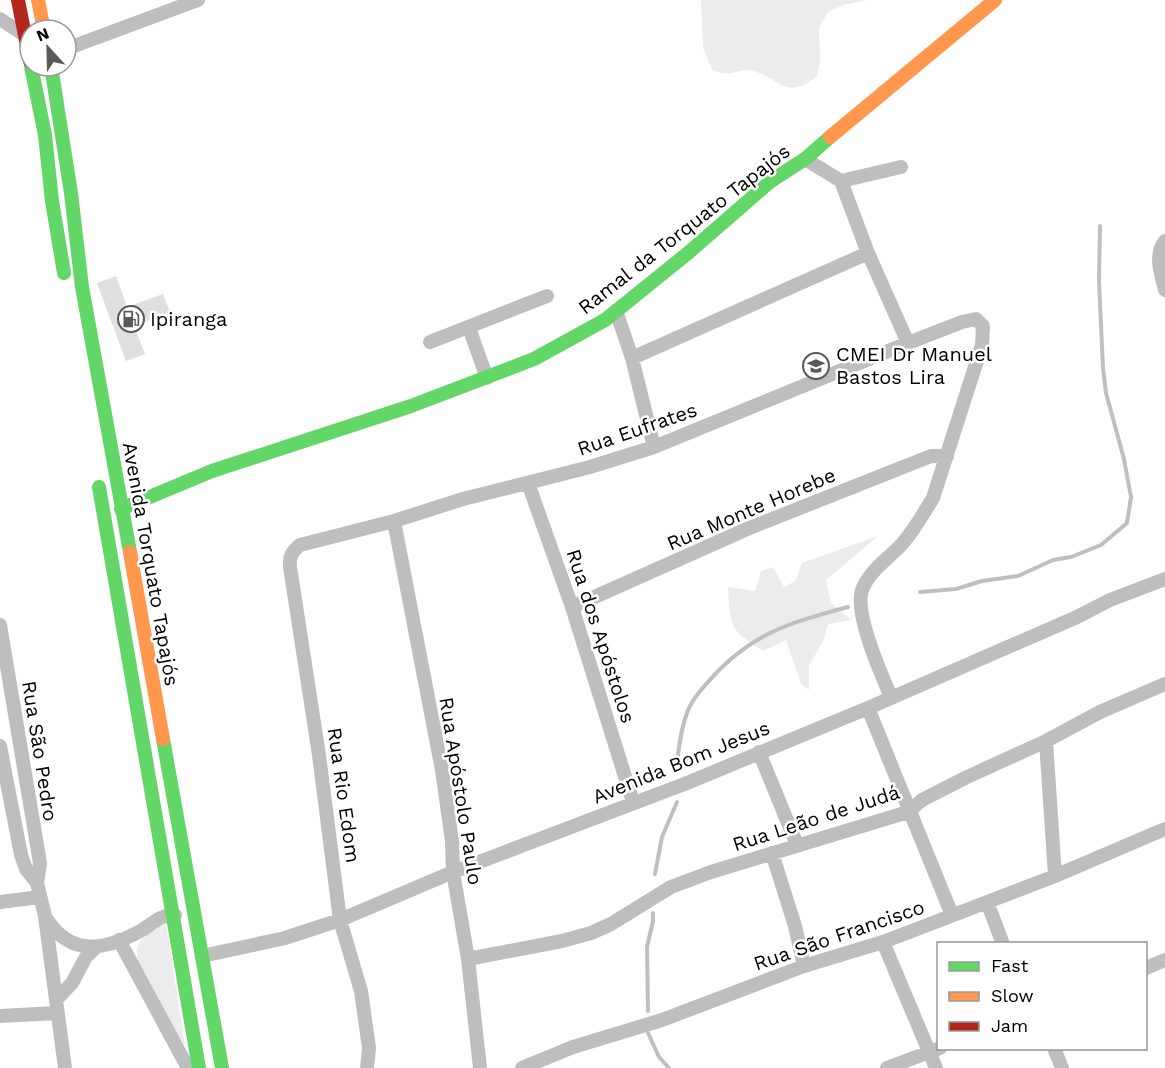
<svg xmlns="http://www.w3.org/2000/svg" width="1165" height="1068" viewBox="0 0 1165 1068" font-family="'Work Sans',sans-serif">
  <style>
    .green { fill: #ececec }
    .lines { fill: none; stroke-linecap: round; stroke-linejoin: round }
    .stream { stroke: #bfbfbf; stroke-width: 4 }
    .building { fill: #dfdfdf }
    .street { stroke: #bebebe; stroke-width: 14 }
    .fast { stroke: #63d668; stroke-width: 14 }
    .slow { stroke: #ff974d; stroke-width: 14 }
    .jam { stroke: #b3261e; stroke-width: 14 }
    .labels { text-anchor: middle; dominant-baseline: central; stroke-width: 5; stroke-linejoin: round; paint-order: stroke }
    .street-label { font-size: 20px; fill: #000; stroke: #fff }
    .poi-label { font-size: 20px; fill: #000; stroke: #fff; text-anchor: start }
  </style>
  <rect width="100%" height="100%" fill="#fff"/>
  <path class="green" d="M701 0H867L843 5 828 12 819 27 820 60 817 76C782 105 777 71 745 70 740 70 736 73 731 73 725 74 719 72 713 71L703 48Z
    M878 536 826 580 831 603 851 620 828 624 824 639 809 666V690L801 684 786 640 763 651C729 629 730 627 728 587L755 591 761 571 773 567 784 587 795 581 802 563Z
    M166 925 185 1046 137 968V947L144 935 159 926Z"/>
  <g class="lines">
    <path class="stream" d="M920 592 956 589 982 581 1018 576 1053 560 1071 557 1101 545 1127 523 1131 497 1124 459 1106 393 1103 368 1099 281 1100 226
      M677 763C679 746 681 729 687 713 691 701 700 691 708 682 749 634 789 623 848 607
      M655 874 662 837 677 802
      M648 1011 647 947 653 921V913
      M648 1033 659 1057 669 1068"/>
  </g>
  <path class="building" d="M116 276 127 307 163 294 170 312 134 326 145 354 126 361 97 283Z"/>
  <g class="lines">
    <path class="street" d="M0 19 23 34
      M66 49 198 0
      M805 159 841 181 868 253 908 343
      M841 181 901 167
      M1165 241C1154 254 1161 274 1165 290
      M616 311 632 358 654 447
      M469 328 487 378
      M430 342 547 296
      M632 358 868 253
      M528 483 572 607 633 802
      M394 521 442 770 452 841 453 872 468 959 480 1068
      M572 607 747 529 931 456H947
      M0 625 40 863 37 883 45 916 65 1068
      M868 708 952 915
      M1046 741 1055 876
      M0 746 21 855 26 869 37 883
      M759 752 797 845
      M772 853 795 926 804 966
      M0 902 40 897
      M987 902 1003 944
      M46 918C71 958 106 950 142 930 153 923 162 914 175 915
      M119 940 188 1068
      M883 942 936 1068
      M202 956 285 938 340 920 453 872 687 783 868 708 1077 617 1110 600 1165 579
      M468 959 562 941 591 933 611 924 671 887 711 872 908 812 922 800 965 778 1046 741 1100 712 1165 684
      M1146 968 1165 960
      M56 1000 72 983 86 957 95 948
      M0 1016 57 1013
      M1054 1048 1062 1068
      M367 1068 369 1048 361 991 340 920 319 755 290 567C289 556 292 552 300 545L394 521 463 499 590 467 654 447 908 343 962 322 976 319 983 326 982 345 933 498C923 514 914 531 901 545 888 559 869 571 862 590 854 613 881 674 891 697
      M522 1068 573 1047 662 1020 804 966 883 942 1055 876 1165 829
      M887 1068 940 1048"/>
    <path class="fast" d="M31 66 45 135 52 201 64 273
      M51 66 71 193 82 287 130 552
      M99 487C133 681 164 875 199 1068
      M121 509 212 471 411 406 534 359 605 320 688 253 771 181 805 159 830 137
      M163 739 222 1068"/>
    <path class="slow" d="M38 0 44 30
      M830 137 995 0
      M130 552 163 739"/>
    <path class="jam" d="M18 0 30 61"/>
  </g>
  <defs>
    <symbol id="fuel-ring" viewBox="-11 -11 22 22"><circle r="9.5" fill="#fff" stroke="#595959" stroke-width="1.5"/><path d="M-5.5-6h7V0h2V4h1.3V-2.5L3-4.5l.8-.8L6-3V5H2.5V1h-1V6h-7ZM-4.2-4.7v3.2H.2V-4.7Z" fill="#595959"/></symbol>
    <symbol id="school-ring" viewBox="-11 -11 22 22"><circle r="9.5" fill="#fff" stroke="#595959" stroke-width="1.5"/><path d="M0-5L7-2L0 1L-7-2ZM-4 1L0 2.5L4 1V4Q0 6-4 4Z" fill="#595959"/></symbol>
  </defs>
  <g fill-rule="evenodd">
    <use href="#fuel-ring" x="116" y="304" width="30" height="30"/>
    <use href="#school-ring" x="801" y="351" width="30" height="30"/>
  </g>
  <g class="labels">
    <g class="street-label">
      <text transform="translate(684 229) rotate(-38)">Ramal da Torquato Tapajós</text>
      <text transform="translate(637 429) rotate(-19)">Rua Eufrates</text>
      <text transform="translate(751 509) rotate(-23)">Rua Monte Horebe</text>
      <text transform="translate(151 564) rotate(80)">Avenida Torquato Tapajós</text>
      <text transform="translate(601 636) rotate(72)">Rua dos Apóstolos</text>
      <text transform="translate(40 751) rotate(81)">Rua São Pedro</text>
      <text transform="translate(681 762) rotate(-22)">Avenida Bom Jesus</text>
      <text transform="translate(461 791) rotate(81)">Rua Apóstolo Paulo</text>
      <text transform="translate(344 795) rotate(82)">Rua Rio Edom</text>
      <text transform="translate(816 818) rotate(-18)">Rua Leão de Judá</text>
      <text transform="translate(839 935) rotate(-19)">Rua São Francisco</text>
    </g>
    <g class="poi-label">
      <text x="150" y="319">Ipiranga</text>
      <text x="836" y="354">CMEI Dr Manuel<tspan x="836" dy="23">Bastos Lira</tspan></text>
    </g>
  </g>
  <rect x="937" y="942" width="210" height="108" fill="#ffffff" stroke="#999999" stroke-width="1.5"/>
  <rect x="949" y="962" width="30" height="9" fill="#63d668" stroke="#999999" stroke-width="1.5"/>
  <text x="991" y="972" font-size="18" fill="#000000">Fast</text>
  <rect x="949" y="992" width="30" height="9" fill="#ff974d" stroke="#999999" stroke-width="1.5"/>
  <text x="991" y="1002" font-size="18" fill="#000000">Slow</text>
  <rect x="949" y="1022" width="30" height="9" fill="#b3261e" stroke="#999999" stroke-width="1.5"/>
  <text x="991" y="1032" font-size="18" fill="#000000">Jam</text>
  <g transform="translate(48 48) rotate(338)"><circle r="28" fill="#ffffff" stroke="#999999" stroke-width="1.5"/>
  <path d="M0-4.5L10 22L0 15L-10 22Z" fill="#595959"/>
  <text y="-9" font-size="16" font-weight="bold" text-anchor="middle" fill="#000000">N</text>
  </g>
</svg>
